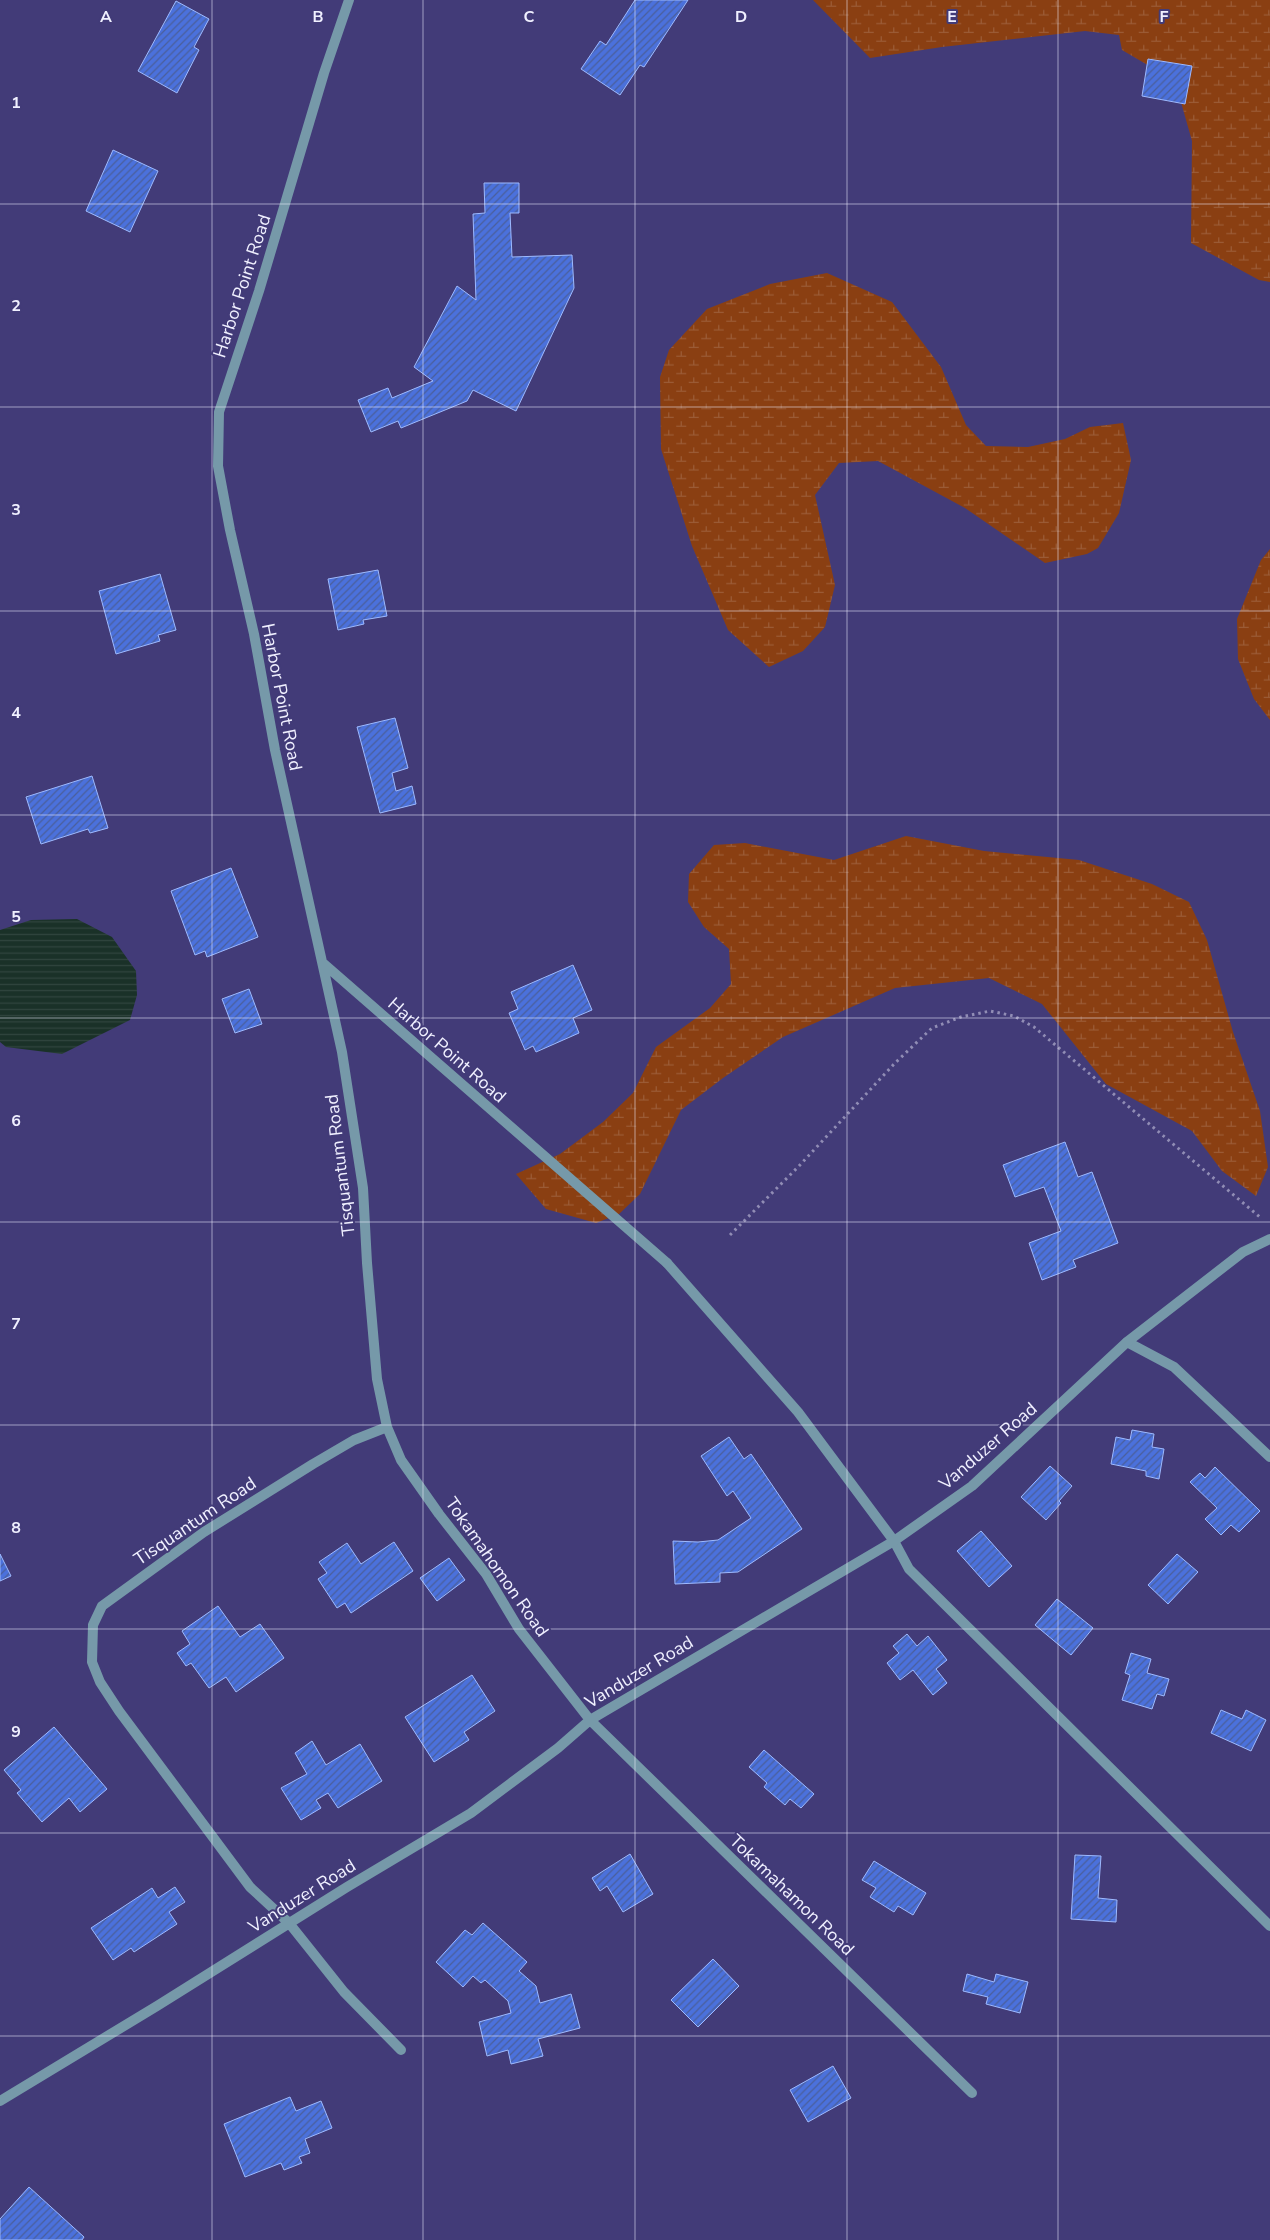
<svg xmlns="http://www.w3.org/2000/svg" width="1270" height="2240" viewBox="0 0 1270 2240" font-family="'Nunito Sans',sans-serif">
  <style>
    .wetland { fill: url(#wetland-marsh) }
    .water { fill: url(#water-rules) }
    .building { fill: url(#building-hatch); stroke: #9ebafe }
    .lines { fill: none; stroke-linecap: round; stroke-linejoin: round }
    .path { stroke: #918db5; stroke-width: 3; stroke-dasharray: 2.5 4; stroke-linecap: butt }
    .lane { stroke: #7699a9; stroke-width: 10 }
    .street { stroke: #7699a9; stroke-width: 10 }
    .grid { fill: none; stroke: #f0f0ff; stroke-width: 1; stroke-opacity: 0.55 }
    .labels { text-anchor: middle; dominant-baseline: central; stroke-width: 4; stroke-linejoin: round; paint-order: stroke }
    .street-label { font-size: 18px; fill: #f0f0ff; stroke: #423b78 }
    .grid-label { font-size: 16px; text-anchor: middle; font-weight: bold; fill: #f0f0ff; stroke: #423b78; stroke-width: 4; stroke-linejoin: round; paint-order: stroke }
  </style>
  <defs>
    <pattern id="wetland-marsh" width="20" height="14" patternUnits="userSpaceOnUse" patternTransform="scale(1.25)"><rect width="20" height="14" fill="#8a3f12"/><path d="M1 5h8M5 5V1M11 12h8M15 12V8" fill="none" stroke="#9b5b36"/></pattern>
    <pattern id="water-rules" width="6" height="5" patternUnits="userSpaceOnUse" patternTransform="scale(1.25)"><rect width="6" height="5" fill="#1a3128"/><path d="M0 2.5h6" fill="none" stroke="#30453e"/></pattern>
    <pattern id="building-hatch" width="6" height="6" patternUnits="userSpaceOnUse" patternTransform="scale(1.25)"><rect width="6" height="6" fill="#4b71dc"/><path d="M-1 1l2-2M0 6l6-6M5 7l2-2" fill="none" stroke="#4a5f9b"/></pattern>
  </defs>
  <rect width="100%" height="100%" fill="#423b78"/>
  <path class="wetland" d="M813 0H1270V282L1259 280 1191 243 1192 141 1175 81 1122 50 1119 35 1085 31 942 47 870 58Z
    M827 273 892 302 941 367 966 425 986 446 1028 447 1065 439 1090 427 1123 423 1131 460 1119 513 1098 548 1087 554 1045 563 965 508 878 461 839 463 815 495 835 585 825 627 803 651 769 667 728 630 692 546 661 449 660 377 669 350 707 309 770 284Z
    M1270 549V720L1254 699 1238 659 1237 619 1261 560Z
    M906 836 984 851 1079 860 1152 884 1189 902 1207 940 1233 1032 1260 1111 1268 1167 1256 1196 1222 1171 1192 1131 1106 1084 1042 1004 989 978 895 988 783 1037 723 1078 681 1110 640 1194 619 1214 596 1223 546 1209 516 1174 560 1154 603 1122 633 1093 656 1047 710 1008 731 984 729 949 704 927 688 902 689 874 714 845 745 843 834 860Z"/>
  <path class="water" d="M77 919 112 937 136 971 137 995 130 1020 62 1054 6 1047 0 1042V930L31 920Z"/>
  <path class="building" d="M635 0H688L644 67 640 65 620 95 581 69 600 41 606 45Z
    M176 1 209 19 194 47 199 50 177 93 138 71Z
    M1148 59 1192 66 1185 104 1142 96Z
    M113 150 158 171 130 232 86 211Z
    M484 183H519V213H510L512 257 572 255 574 288 516 411 473 390 467 401 401 428 398 421 371 432 358 400 388 388 392 398 433 381 414 367 457 286 476 300 473 214 485 213Z
    M378 570 387 616 363 620 364 624 338 630 328 579Z
    M160 574 176 630 158 635 160 641 116 654 99 591Z
    M395 718 408 768 392 773 396 791 412 786 416 804 380 813 357 727Z
    M92 776 108 828 90 833 88 829 41 844 26 797Z
    M231 868 258 937 207 957 205 951 195 955 171 891Z
    M573 965 592 1010 573 1018 579 1033 536 1052 533 1046 525 1050 509 1013 518 1009 511 992Z
    M249 989 262 1024 235 1033 222 999Z
    M1065 1142 1078 1177 1092 1172 1118 1243 1073 1260 1076 1267 1042 1280 1029 1243 1061 1231 1044 1187 1015 1197 1003 1165Z
    M1132 1430 1154 1434 1152 1447 1164 1449 1159 1479 1146 1476V1471L1111 1464 1116 1437 1130 1440Z
    M729 1437 744 1459 751 1454 802 1529 738 1572 720 1573V1582L675 1584 673 1541 698 1542 718 1540 751 1518 733 1491 727 1496 701 1456Z
    M1050 1466 1072 1486 1059 1501 1061 1503 1046 1520 1021 1497Z
    M1215 1467 1260 1511 1239 1532 1231 1525 1221 1535 1205 1519 1217 1508 1190 1482 1200 1473 1205 1478Z
    M981 1531 1012 1566 989 1587 957 1551Z
    M394 1542 413 1571 351 1613 345 1603 337 1608 318 1579 327 1573 319 1562 347 1543 361 1564Z
    M0 1554 11 1576 0 1581Z
    M1177 1554 1198 1572 1168 1604 1148 1585Z
    M449 1558 465 1580 437 1601 420 1578Z
    M1057 1599 1093 1628 1071 1655 1035 1625Z
    M218 1606 240 1637 260 1624 284 1658 236 1692 226 1677 209 1688 191 1663 186 1666 177 1653 190 1644 182 1631Z
    M907 1634 917 1646 928 1636 947 1660 936 1669 947 1683 933 1695 913 1670 900 1680 887 1663 899 1653 893 1646Z
    M1131 1653 1151 1659 1147 1673 1169 1679 1164 1696 1157 1694 1152 1709 1122 1700 1130 1675 1125 1673Z
    M472 1675 495 1711 464 1732 469 1740 434 1762 405 1717Z
    M1221 1710 1242 1719 1246 1710 1266 1720 1251 1751 1211 1733Z
    M54 1727 107 1789 80 1812 69 1798 42 1822 17 1793 21 1790 4 1770Z
    M312 1741 326 1765 360 1744 382 1781 338 1808 328 1793 316 1800 321 1808 301 1820 281 1788 307 1774 295 1753Z
    M764 1750 814 1794 801 1808 790 1799 785 1805 764 1787 767 1783 749 1767Z
    M630 1854 653 1894 623 1912 607 1886 600 1891 592 1878Z
    M1075 1855 1101 1856 1098 1898 1117 1900 1116 1922 1071 1919Z
    M874 1861 926 1893 913 1915 898 1906 894 1912 870 1897 876 1888 862 1880Z
    M175 1887 185 1902 169 1912 177 1924 134 1952 131 1948 113 1960 91 1928 152 1888 158 1898Z
    M483 1923 527 1962 519 1971 536 1986 540 2003 571 1994 580 2028 538 2039 543 2056 511 2064 508 2050 487 2056 479 2022 511 2013 508 2001 485 1980 481 1983 473 1976 463 1987 436 1962 465 1930 472 1935Z
    M713 1959 739 1986 698 2027 671 2000Z
    M967 1974 994 1982 996 1974 1028 1982 1020 2013 986 2004 988 1997 963 1991Z
    M833 2066 851 2098 808 2122 790 2090Z
    M290 2097 296 2111 321 2101 332 2128 305 2139 310 2153 299 2157 302 2163 284 2170 281 2163 245 2177 224 2124Z
    M29 2187 84 2237 82 2240H0V2219Z"/>
  <g class="lines">
    <path class="path" d="M730 1235 799 1166 895 1063 932 1028 961 1017 990 1011 1014 1016 1034 1027 1261 1218"/>
    <path class="lane" d="M667 1263 798 1412 894 1541 909 1569 1270 1926
      M1127 1342 1174 1367 1270 1457"/>
    <path class="street" d="M349 0 324 73 259 291 219 412 218 466 230 530 254 634 275 750 342 1052 363 1188 367 1263 377 1379 387 1427 354 1440 313 1464 204 1532 102 1606 93 1625 92 1662 100 1682 119 1711 250 1887 289 1923 344 1992 401 2050
      M324 964 667 1263
      M387 1427 401 1460 439 1514 486 1574 519 1629 590 1720 972 2093
      M0 2101 157 2006 347 1887 471 1813 558 1748 590 1720 894 1541 972 1486 1127 1342 1243 1252 1270 1239"/>
  </g>
  <path class="grid" d="M212 0V2240M423 0V2240M635 0V2240M847 0V2240M1058 0V2240M0 204H1270M0 407H1270M0 611H1270M0 815H1270M0 1018H1270M0 1222H1270M0 1425H1270M0 1629H1270M0 1833H1270M0 2036H1270"/>
  <g class="labels">
    <g class="street-label">
      <text transform="translate(242 286) rotate(-72)">Harbor Point Road</text>
      <text transform="translate(282 697) rotate(79)">Harbor Point Road</text>
      <text transform="translate(447 1050) rotate(41)">Harbor Point Road</text>
      <text transform="translate(340 1165) rotate(-97)">Tisquantum Road</text>
      <text transform="translate(988 1446) rotate(-41)">Vanduzer Road</text>
      <text transform="translate(195 1521) rotate(-34)">Tisquantum Road</text>
      <text transform="translate(497 1567) rotate(55)">Tokamahomon Road</text>
      <text transform="translate(639 1672) rotate(-31)">Vanduzer Road</text>
      <text transform="translate(792 1895) rotate(44)">Tokamahamon Road</text>
      <text transform="translate(302 1896) rotate(-32)">Vanduzer Road</text>
    </g>
  </g>
  <g class="grid-label">
    <text x="106" y="22">A</text>
    <text x="318" y="22">B</text>
    <text x="529" y="22">C</text>
    <text x="741" y="22">D</text>
    <text x="952" y="22">E</text>
    <text x="1164" y="22">F</text>
    <text x="16" y="108">1</text>
    <text x="16" y="311">2</text>
    <text x="16" y="515">3</text>
    <text x="16" y="718">4</text>
    <text x="16" y="922">5</text>
    <text x="16" y="1126">6</text>
    <text x="16" y="1329">7</text>
    <text x="16" y="1533">8</text>
    <text x="16" y="1737">9</text>
  </g>
</svg>
